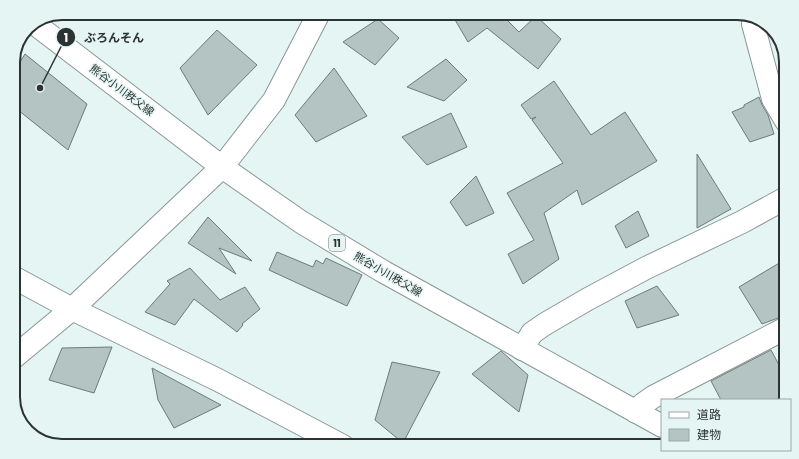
<svg xmlns="http://www.w3.org/2000/svg" width="799" height="459" viewBox="0 0 799 459" font-family="Poppins,'Noto Sans JP',sans-serif">
  <style>
    .building { fill: #b4c4c2; stroke: #6d7b7a }
    .lines { fill: none; stroke-linecap: round; stroke-linejoin: round }
    .minor-casing { stroke: #889795; stroke-width: 24 }
    .major-casing { stroke: #889795; stroke-width: 24 }
    .minor { stroke: #fff; stroke-width: 22 }
    .major { stroke: #fff; stroke-width: 22 }
    .labels { text-anchor: middle; dominant-baseline: central; stroke-width: 3; stroke-linejoin: round; paint-order: stroke }
    .shield { fill: #e5f5f4; stroke: #646d6c; stroke-width: 1 }
    .shield-label { font-size: 10px; font-weight: bold; fill: #2c3332 }
    .street-label { font-size: 11px; fill: #2c3332; stroke: #e5f5f4 }
    .rim { fill: none; stroke: #2c3332; stroke-width: 2 }
    .leader { fill: none; stroke: #2c3332; stroke-width: 1.5 }
    .callout-dot { fill: #2c3332; stroke: #e5f5f4; stroke-width: 1.5 }
    .mark-label { font-size: 12px; text-anchor: middle; font-weight: bold; fill: #fff }
    .callout-label { font-size: 12px; text-anchor: middle; font-weight: bold; fill: #2c3332; stroke: #e5f5f4; stroke-width: 3; stroke-linejoin: round; paint-order: stroke }
  </style>
  <rect width="100%" height="100%" fill="#e5f5f4"/>
  <path class="building" d="M451 13H507L503 16 519 32 536 16 561 39 538 69 487 28 468 42Z
    M378 19 399 38 375 65 343 42Z
    M217 30 257 65 208 115 180 68Z
    M25 54 87 104 68 150 13 106V73Z
    M446 59 467 80 444 101 407 87Z
    M334 68 367 116 316 142 295 115Z
    M554 81 591 135 625 112 657 161 582 205 577 190 544 213 559 259 523 284 508 254 534 240 507 193 563 163 532 120 536 117 531 119 521 105Z
    M759 97 762 105 768 115 774 134 750 142 732 112 744 107V105Z
    M451 113 467 147 427 165 402 137Z
    M697 154 731 209 697 228Z
    M476 176 494 213 466 226 450 202Z
    M638 211 649 236 626 248 615 226Z
    M208 217 252 261 219 248 236 274 188 243Z
    M277 252 313 267 316 260 323 264 326 258 362 275 347 306 269 270Z
    M781 262 786 275V315L762 324 739 287Z
    M190 268 220 300 245 287 260 309 242 324 243 325 237 332 194 299 175 325 145 312 170 284 167 281Z
    M657 286 679 315 637 328 625 301Z
    M112 347 94 393 49 380 62 348Z
    M771 350 786 378 785 400H721L711 381Z
    M501 351 528 375 519 412 472 374Z
    M392 362 440 372 403 443 375 420Z
    M152 368 221 405 174 428 158 400Z"/>
  <g class="lines">
    <defs>
      <path id="minor" d="M755 18 753 24 773 99 786 121
        M13 277 72 309 218 380 343 446
        M522 349 532 333 545 324 588 299 646 268 742 222 786 198
        M13 358 72 309 222 167 274 100 319 13
        M636 412 643 404 653 397 786 328"/>
      <path id="major" d="M35 24 222 167 301 222 384 272 662 426"/>
    </defs>
    <use href="#minor" class="minor-casing"/>
    <use href="#major" class="major-casing"/>
    <use href="#minor" class="minor"/>
    <use href="#major" class="major"/>
  </g>
  <g class="labels">
    <rect class="shield" x="329" y="235" width="16" height="16" rx="3"/>
    <g class="shield-label">
      <text x="337" y="243">11</text>
    </g>
    <g class="street-label">
      <text transform="translate(122 90) rotate(37)">熊谷小川秩父線</text>
      <text transform="translate(388 274) rotate(30)">熊谷小川秩父線</text>
    </g>
  </g>
  <path d="M0 0H799V459H0ZM62 20H737A42 42 0 0 1 779 62V397A42 42 0 0 1 737 439H62A42 42 0 0 1 20 397V62A42 42 0 0 1 62 20Z" fill="#e5f5f4" fill-rule="evenodd"/>
  <path class="rim" d="M62 20H737A42 42 0 0 1 779 62V397A42 42 0 0 1 737 439H62A42 42 0 0 1 20 397V62A42 42 0 0 1 62 20Z"/>
  <path class="leader" d="M40 88L66 37"/>
  <g class="callout-dot">
    <circle cx="40" cy="88" r="4"/>
    <circle cx="66" cy="37" r="10"/>
  </g>
  <g class="mark-label">
    <text x="66" y="42">1</text>
  </g>
  <g class="callout-label">
    <text x="114" y="42">ぶろんそん</text>
  </g>
  <rect x="661" y="399" width="130" height="52" fill="#e5f5f4" stroke="#9ba7a6"/>
  <rect x="669" y="412" width="20" height="6" fill="#ffffff" stroke="#9ba7a6"/>
  <text x="697" y="419" font-size="12" fill="#2c3332">道路</text>
  <rect x="669" y="429" width="20" height="12" fill="#b4c4c2" stroke="#9ba7a6"/>
  <text x="697" y="439" font-size="12" fill="#2c3332">建物</text>
</svg>
